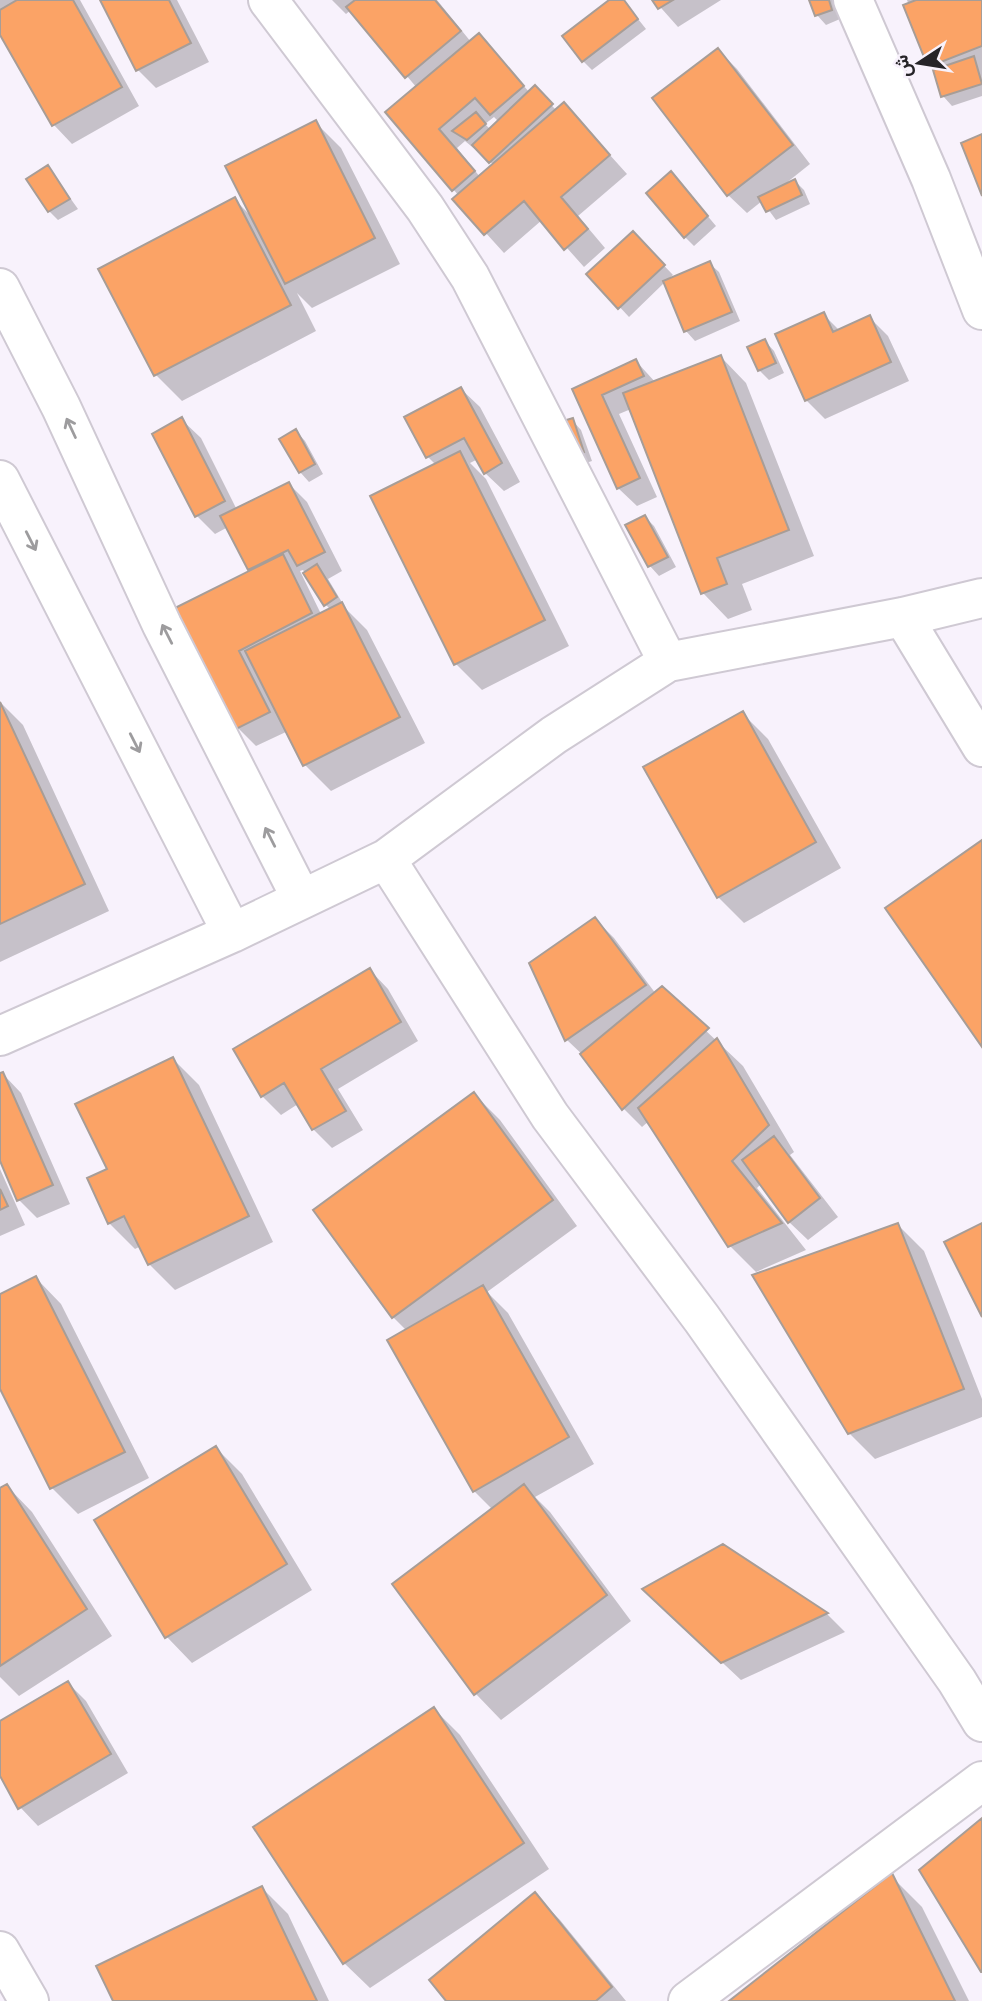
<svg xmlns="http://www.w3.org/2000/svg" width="982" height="2001" viewBox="0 0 982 2001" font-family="'PT Serif',Vazirmatn,serif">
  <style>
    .shadow { fill: #0003; fill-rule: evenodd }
    .building { fill: #fba366; stroke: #a79d97; stroke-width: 2 }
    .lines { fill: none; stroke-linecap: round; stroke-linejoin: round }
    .street-casing { stroke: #cfc9d3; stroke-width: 42 }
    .street { stroke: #fff; stroke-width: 38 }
    .oneway { stroke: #9d9c9e }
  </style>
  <rect width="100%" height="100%" fill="#f8f2fc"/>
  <path class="shadow" d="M0 0H80L139 106 72 144 54 125 0 31Z
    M102 0H177L209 62 156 88 138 70Z
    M332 0H437L471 42 479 35 530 93 535 88 557 111 564 104 627 174 578 216 605 248 584 267 542 220 504 253 455 199 459 196 388 112 417 88 351 10 346 14ZM494 117 499 122 491 130 485 124ZM465 141 494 165 480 177 457 148Z
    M612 0H623L646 29 592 70 583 61Z
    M654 0H721L678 27Z
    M811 0H833L840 19 826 25 817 15Z
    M907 0H982V96L952 106 943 96Z
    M718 50 737 69 810 164 785 184 795 181 804 190 810 204 776 220 762 201 747 213 728 195Z
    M315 122 341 148 400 264 312 308 297 293 316 331 182 401 156 375 100 270 234 199 253 218Z
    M48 167 78 209 58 220 49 211Z
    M680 183 716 226 694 246 685 237Z
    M633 233 673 275 667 280 709 263 719 272 740 321 695 341 686 331 665 282 629 317 589 274Z
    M824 315 840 331 870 318 888 336 909 381 825 419 806 400Z
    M765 341 774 351 784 373 769 380 759 370 750 348Z
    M721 357 746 383 814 556 742 584 752 610 728 619 703 593 631 409 619 414 657 497 637 506 618 488 574 389 636 361 656 383Z
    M461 389 480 407 520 482 504 491 485 473 478 459 470 463 486 479 569 646 482 690 456 664 372 497 436 465 428 457 407 417Z
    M182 420 201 438 237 510 289 484 307 502 342 571 328 579 346 609 367 630 425 743 331 791 305 765 288 731 256 746 238 728 178 609 251 572 228 527 215 534 196 515ZM303 570 325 604 330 609 321 614 300 571Z
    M572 420 581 430 592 461 583 464Z
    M296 431 305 441 323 474 309 482 300 472 281 439Z
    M645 517 654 526 676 567 659 576 650 566 628 526Z
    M0 702 23 725 109 911 0 962Z
    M742 713 768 739 841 868 744 923 718 897Z
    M595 919 614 938 656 994 662 989 743 1066 794 1152 790 1155 838 1217 808 1240 789 1222 761 1184 757 1188 806 1250 756 1272 730 1246 649 1121 642 1127 624 1109 586 1058 567 1040 531 964Z
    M370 970 388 989 418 1041 338 1089 363 1130 332 1148 313 1129 298 1104 281 1115 262 1096Z
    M173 1059 199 1085 273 1242 175 1290 149 1264 141 1246 135 1249 109 1223V1170Z
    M3 1074 21 1093 70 1204 37 1218 19 1200 0 1157V1075Z
    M474 1094 500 1120 577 1226 487 1292 508 1313 594 1464 535 1497 550 1512 631 1621 501 1720 476 1694 394 1585 493 1510 474 1491 407 1331 393 1317Z
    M0 1169 25 1225 0 1236Z
    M898 1225 924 1251 982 1399V1417L875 1459 849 1433Z
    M36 1278 61 1304 149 1478 78 1514 52 1488 0 1385V1296Z
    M216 1448 242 1474 312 1590 192 1663 167 1637 97 1521Z
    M7 1486 32 1512 112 1636 19 1696 0 1677V1490Z
    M723 1546 827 1614 845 1632 741 1680 663 1607Z
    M68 1683 86 1701 128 1773 38 1826 20 1807 0 1773V1723Z
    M434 1709 460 1735 549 1869 370 1988 344 1963Z
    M891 1876 922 1907 969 2001H732Z
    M262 1888 288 1914 329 2001H115Z
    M535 1895 560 1920 626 2001H448Z"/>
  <path class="building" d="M17 0H73L122 87 52 126 0 35V10Z
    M100 0H169L191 43 136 71Z
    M355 0H435L461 31 405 78 346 7Z
    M609 0H624L638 19 582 62 562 36Z
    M652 0H673L658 9Z
    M809 0H829L832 10 815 16Z
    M916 0H982V46L928 67 903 5Z
    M479 33 524 86 490 115 475 98 439 129 475 171 452 191 385 112Z
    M718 48 793 145 727 196 652 98Z
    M974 56 982 84 941 97 933 70Z
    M535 85 553 104 489 163 472 145Z
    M564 102 610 155 561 197 588 229 564 250 524 201 484 235 452 199Z
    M476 112 486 124 467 140 452 131Z
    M316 120 375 238 285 284 225 166Z
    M982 134V196L961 143Z
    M48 165 70 199 48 212 26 179Z
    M671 171 708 216 684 238 646 193Z
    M795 179 802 195 766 212 758 197Z
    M235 197 291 305 154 376 98 269Z
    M633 231 665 265 618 309 586 274Z
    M710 261 732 312 684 332 663 281Z
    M824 312 833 332 870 315 891 362 805 401 775 334Z
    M765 339 776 363 758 371 747 347Z
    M721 355 789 530 717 558 727 584 701 594 623 393Z
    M636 359 644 376 602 395 640 478 617 489 572 389Z
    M461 387 502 463 484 474 464 438 426 458 404 417Z
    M182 417 225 501 195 517 152 434Z
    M573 418 584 452 572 456 560 422Z
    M296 429 315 464 299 473 279 439Z
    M460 451 545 620 454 665 370 496Z
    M289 482 325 552 297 566 288 550 248 570 220 516Z
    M645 515 668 557 648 567 625 525Z
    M283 554 312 613 239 651 270 712 236 729 175 608Z
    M317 564 337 597 324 606 303 573Z
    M342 602 400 717 303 766 245 651Z
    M0 702 85 884 0 924Z
    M743 711 816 842 717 898 643 767Z
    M982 840V1047L885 908Z
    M595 917 646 985 565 1041 529 963Z
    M370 968 401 1022 321 1069 346 1111 312 1130 284 1083 261 1097 233 1049Z
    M662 986 709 1028 622 1110 580 1054Z
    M717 1038 769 1125 732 1161 782 1223 728 1247 638 1108Z
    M173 1057 249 1216 148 1265 124 1216 108 1224 87 1178 107 1169 75 1104Z
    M3 1072 53 1185 17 1201 0 1161V1073Z
    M474 1092 553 1200 392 1318 313 1210Z
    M774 1136 820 1198 788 1223 742 1160Z
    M0 1189 8 1206 0 1210Z
    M898 1223 964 1389 848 1434 752 1275Z
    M982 1223V1317L944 1242Z
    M36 1276 125 1452 50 1489 0 1389V1294Z
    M483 1285 569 1437 473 1492 387 1340Z
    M216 1446 287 1564 165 1638 94 1520Z
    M7 1484 87 1609 0 1666V1488Z
    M524 1484 607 1595 474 1695 392 1584Z
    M723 1544 828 1613 721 1663 642 1589Z
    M68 1681 111 1754 18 1809 0 1776V1721Z
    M434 1707 524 1843 343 1964 253 1827Z
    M982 1818V1972H981L919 1870Z
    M892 1873 955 2001H729Z
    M262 1886 317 2001H113L96 1966Z
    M535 1892 612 1987 596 2001H446L429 1980Z"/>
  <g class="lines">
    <defs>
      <path id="street" d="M268 0 425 208 470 277 668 662
        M853 0 931 179 982 310
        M0 288 61 407 162 625 301 898
        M0 480 232 933
        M903 617 982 747
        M386 859 550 1116 702 1319 957 1681 982 1722
        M0 1036 232 933 386 859 554 735 668 662 903 617 982 598
        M0 1951 29 2001
        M688 2001 982 1781"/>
    </defs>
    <use href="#street" class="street-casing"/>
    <use href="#street" class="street"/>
  </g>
  <defs><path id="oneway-shaft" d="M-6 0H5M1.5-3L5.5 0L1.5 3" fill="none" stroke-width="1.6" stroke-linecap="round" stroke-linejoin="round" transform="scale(1.75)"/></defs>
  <g class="oneway">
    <use href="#oneway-shaft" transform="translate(71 428) rotate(-115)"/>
    <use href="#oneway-shaft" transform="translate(31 541) rotate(63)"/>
    <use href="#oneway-shaft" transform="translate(167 634) rotate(-117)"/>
    <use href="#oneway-shaft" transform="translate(135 743) rotate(63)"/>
    <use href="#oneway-shaft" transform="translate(270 837) rotate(-117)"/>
  </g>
  <g transform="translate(919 63) rotate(258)" stroke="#f8f2fc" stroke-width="5" paint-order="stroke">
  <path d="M0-5L12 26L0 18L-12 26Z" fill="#262428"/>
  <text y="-10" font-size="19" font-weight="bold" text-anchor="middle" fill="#262428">ش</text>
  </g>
</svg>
